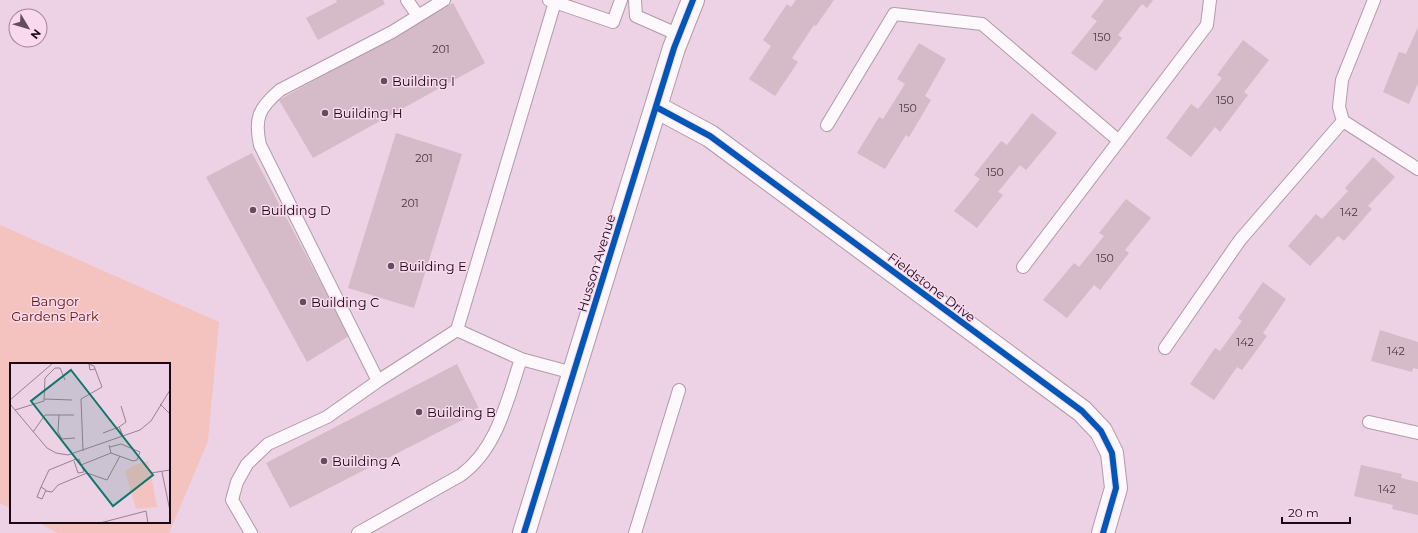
<svg xmlns="http://www.w3.org/2000/svg" width="1418" height="533" viewBox="0 0 1418 533" font-family="Montserrat,sans-serif">
  <style>
    .green { fill: #f4c3c0 }
    .building { fill: #d5bac7 }
    .lines { fill: none; stroke-linecap: round; stroke-linejoin: round }
    .service-casing { stroke: #b09ba9; stroke-width: 14 }
    .minor-casing { stroke: #b09ba9; stroke-width: 24 }
    .service { stroke: #fcf8fb; stroke-width: 12 }
    .minor { stroke: #fcf8fb; stroke-width: 22 }
    .cycleway-casing { stroke: #fad9ee; stroke-width: 8 }
    .cycleway { stroke: #0057b8; stroke-width: 6 }
    .poi-dot { fill: #644e5d; stroke: #fad9ee; stroke-width: 1.5 }
    .labels { text-anchor: middle; dominant-baseline: central; stroke-width: 3; stroke-linejoin: round; paint-order: stroke }
    .number-label { font-size: 11px; fill: #4c3744 }
    .poi-label { font-size: 13px; fill: #1a0815; stroke: #fad9ee; text-anchor: start }
    .street-label { font-size: 13px; fill: #1a0815; stroke: #fad9ee }
    .park-label { font-size: 13px; fill: #5d1900; stroke: #fad9ee }
    .inset-road { fill: none; stroke: #998191; stroke-width: 1 }
    .view { fill: #0f766e; fill-opacity: 0.15; stroke: #0f766e; stroke-width: 2 }
    .inset-edge { fill: none; stroke: #1a0815; stroke-width: 2 }
  </style>
  <rect width="100%" height="100%" fill="#edd1e4"/>
  <path class="green" d="M0 225 219 322 208 441 169 533H58L37 522H169V364H11V509L0 503Z"/>
  <path class="building" d="M336 0H383L385 4 318 40 306 18 337 2Z
    M796 0H834L816 26 814 25 792 58 798 62 775 96 749 79 771 46 763 40 787 4 791 7Z
    M1104 0H1153L1147 8 1142 4 1118 35 1122 38 1096 71 1071 53 1097 21 1091 17Z
    M453 3 485 63 313 158 279 100Z
    M1418 27V83L1409 104 1383 92 1399 52 1406 54Z
    M1243 40 1269 60 1244 92 1248 95 1220 132 1215 127 1191 157 1166 138 1191 104 1198 109 1222 78 1217 75Z
    M919 43 946 59 925 96 931 100 909 137 906 135 885 169 857 153 879 117 883 119 905 84 897 79Z
    M1032 113 1057 133 1026 170 1020 165 998 192 1003 195 977 228 954 211 980 179 974 175 1001 141 1007 145Z
    M396 133 462 154 414 308 348 288Z
    M252 153 349 336 307 362 206 177Z
    M1373 157 1395 177 1368 206 1372 209 1344 241 1338 236 1310 266 1288 246 1316 214 1322 219 1348 191 1345 188Z
    M1126 199 1151 218 1125 250 1129 253 1100 290 1094 285 1067 318 1043 300 1074 263 1079 267 1104 236 1099 233Z
    M1263 282 1286 299 1263 333 1267 336 1242 370 1237 367 1214 400 1190 384 1215 348 1220 351 1242 321 1238 318Z
    M1380 330 1418 342V369L1413 368 1412 372 1371 361Z
    M457 364 480 411 290 508 266 463Z
    M1361 465 1402 474 1401 478 1418 482V515L1392 509 1393 505 1354 496Z"/>
  <g class="lines">
    <defs>
      <path id="service" d="M407 0 418 16
        M549 0 613 22 621 0
        M635 0 636 16 679 35
        M1374 0 1342 80 1339 107 1343 121 1418 169
        M555 2 457 330 521 359 573 373
        M827 125 894 14 982 24 1119 141
        M1023 267 1207 25 1210 0
        M1165 348 1240 240 1343 121
        M378 381 260 145C254 118 259 108 280 90L392 32 444 0
        M1369 422 1418 433
        M251 533 232 500 237 482 247 464 268 444 327 417 378 381 457 330
        M358 533 461 475C498 448 507 400 521 359
        M635 533 679 390"/>
      <path id="minor" d="M656 107 710 136 1082 411 1101 431 1112 453 1116 488 1103 533
        M524 533 674 48 693 0"/>
    </defs>
    <use href="#service" class="service-casing"/>
    <use href="#minor" class="minor-casing"/>
    <use href="#service" class="service"/>
    <use href="#minor" class="minor"/>
    <defs>
      <path id="cycleway" d="M656 107 710 136 1082 411 1101 431 1112 453 1116 488 1103 533
        M524 533 674 48 693 0"/>
    </defs>
    <use href="#cycleway" class="cycleway-casing"/>
    <use href="#cycleway" class="cycleway"/>
  </g>
  <g class="poi-dot">
    <circle cx="384" cy="81" r="4"/>
    <circle cx="325" cy="113" r="4"/>
    <circle cx="253" cy="210" r="4"/>
    <circle cx="391" cy="266" r="4"/>
    <circle cx="303" cy="302" r="4"/>
    <circle cx="419" cy="412" r="4"/>
    <circle cx="324" cy="461" r="4"/>
  </g>
  <g class="labels">
    <g class="number-label">
      <text x="1102" y="37">150</text>
      <text x="441" y="49">201</text>
      <text x="1225" y="100">150</text>
      <text x="908" y="108">150</text>
      <text x="424" y="158">201</text>
      <text x="995" y="172">150</text>
      <text x="410" y="203">201</text>
      <text x="1349" y="212">142</text>
      <text x="1105" y="258">150</text>
      <text x="1245" y="342">142</text>
      <text x="1396" y="351">142</text>
      <text x="1387" y="489">142</text>
    </g>
    <g class="poi-label">
      <text x="392" y="81">Building I</text>
      <text x="333" y="113">Building H</text>
      <text x="261" y="210">Building D</text>
      <text x="399" y="266">Building E</text>
      <text x="311" y="302">Building C</text>
      <text x="427" y="412">Building B</text>
      <text x="332" y="461">Building A</text>
    </g>
    <g class="street-label">
      <text transform="translate(596 263) rotate(-73)">Husson Avenue</text>
      <text transform="translate(932 287) rotate(37)">Fieldstone Drive</text>
    </g>
    <g class="park-label">
      <text x="55" y="301">Bangor<tspan x="55" dy="15">Gardens Park</tspan></text>
    </g>
  </g>
  <g transform="translate(10 363)">
    <rect width="160" height="160" fill="#edd1e4"/>
    <path d="M138 98 147 144 126 146 115 108 124 102Z" fill="#f4c3c0"/>
    <path class="inset-road" d="M34 36 62 37M0 37 43 0M0 41 37 85 46 90 58 92 130 67 141 58 160 27M150 41 160 51M5 47 34 38 35 15 45 5H50L55 17M49 52 48 69 52 76 65 75M109 64 116 59 111 43M23 69 35 52H64M93 70 109 64 110 66M112 71 110 66 113 73M100 84 111 81 130 89 127 97 123 98 101 90M73 88 71 36 92 24 84 3 79 1 80 7 85 6M64 98 68 110 74 109 69 96 67 97M71 102 101 90 99 82M152 109 160 148M141 110 160 107M31 124 36 127 32 136 27 134 31 124 38 109 39 107 66 96M36 128 42 129 48 122 77 110 97 117 110 93M90 160 136 148 138 160"/>
    <path class="view" d="M61 7 143 112 103 143 21 38Z"/>
    <rect width="160" height="160" class="inset-edge"/>
  </g>
  <g transform="translate(28 28) rotate(128)"><circle r="19" fill="#fad9ee" stroke="#a08597"/>
  <path d="M0-3L7 15L0 10L-7 15Z" fill="#644e5d"/>
  <text y="-6" font-size="11" font-weight="bold" text-anchor="middle" fill="#1a0815">N</text>
  </g>
  <path d="M1282 517v6h68v-6" fill="none" stroke="#1a0815" stroke-width="2"/>
  <text x="1288" y="517" font-size="12" fill="#1a0815" stroke="#fad9ee" stroke-width="3" paint-order="stroke">20 m</text>
</svg>
